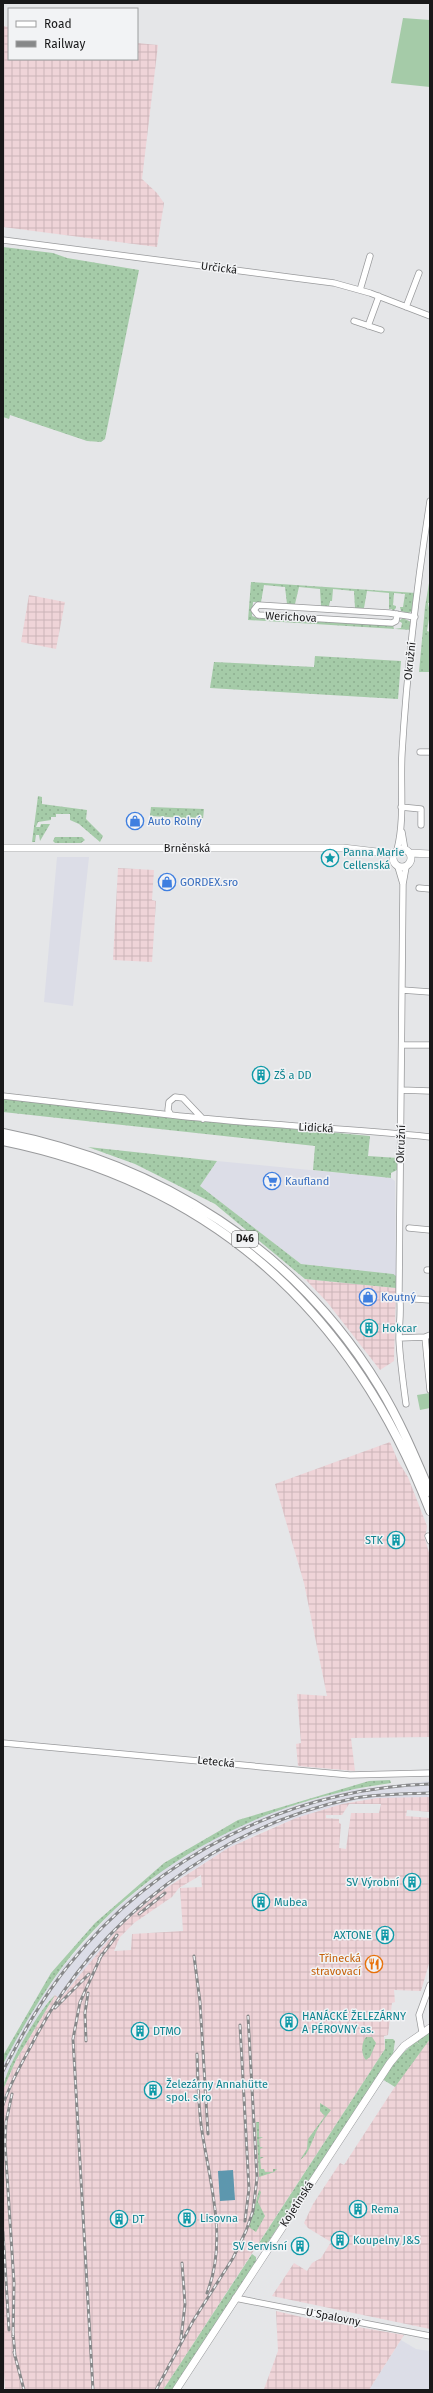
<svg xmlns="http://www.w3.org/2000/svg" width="433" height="2393" viewBox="0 0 433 2393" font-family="'Fira Sans',sans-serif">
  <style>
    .built { fill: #dcdde7 }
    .industrial { fill: url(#industrial-grid); fill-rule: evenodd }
    .grass { fill: url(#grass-dots) }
    .park { fill: #a5cba8 }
    .water { fill: #5d97ae }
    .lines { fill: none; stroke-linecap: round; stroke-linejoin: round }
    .minor-casing { stroke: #999a9c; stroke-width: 7 }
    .major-casing { stroke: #999a9c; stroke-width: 8 }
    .highway-casing { stroke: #999a9c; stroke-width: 10 }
    .minor { stroke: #fff; stroke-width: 5.5 }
    .major { stroke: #fff; stroke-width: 7 }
    .highway { stroke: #fff; stroke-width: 8 }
    .rail-casing { stroke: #878889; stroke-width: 3 }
    .rail { stroke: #f2f3f5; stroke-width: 1.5; stroke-dasharray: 4.5; stroke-linecap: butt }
    .labels { text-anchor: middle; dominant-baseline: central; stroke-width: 3; stroke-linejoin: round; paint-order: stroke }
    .shield { fill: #f2f3f5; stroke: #5a5a5c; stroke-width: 1 }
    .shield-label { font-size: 10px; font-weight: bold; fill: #19191a }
    .street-label { font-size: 11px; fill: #19191a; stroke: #f2f3f5 }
    .shop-label { font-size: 11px; fill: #366cbe; stroke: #f2f3f5; text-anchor: start }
    .culture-label { font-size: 11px; fill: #0d838f; stroke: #f2f3f5; text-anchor: start }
    .food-label { font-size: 11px; fill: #c56008; stroke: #f2f3f5; text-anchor: end }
  </style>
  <defs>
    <pattern id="industrial-grid" width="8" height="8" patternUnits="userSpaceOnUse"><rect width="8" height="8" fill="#efd4d8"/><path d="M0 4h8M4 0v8" fill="none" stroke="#ccb5b9"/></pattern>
    <pattern id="grass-dots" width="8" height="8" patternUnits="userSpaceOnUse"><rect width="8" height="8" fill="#a5cba8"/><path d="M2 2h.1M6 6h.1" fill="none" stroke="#8dae90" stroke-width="1.8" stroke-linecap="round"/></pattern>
  </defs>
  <rect width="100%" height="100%" fill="#e5e6e8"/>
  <path class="built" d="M57 857H89L73 1006 44 1002Z
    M217 1161 391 1178 395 1181 396 1265 399 1262V1279L393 1274 301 1264 200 1186Z
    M430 1781V1797L357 1800 321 1810 269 1828 228 1848 172 1883 120 1926 60 1999 55 1995 48 2001 3 2081V2064L30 2014 64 1965 113 1911 163 1870 214 1838 247 1822 285 1808 347 1790Z
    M401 2340 416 2349 430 2351V2390H369Z"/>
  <path class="industrial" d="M3 26 9 27V59H137V43L158 45 142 179 157 193 164 203 157 247 3 227Z
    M29 595 65 602 56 649 21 642Z
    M118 868 154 870 152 900 156 901 152 962 113 960Z
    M305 1279 396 1288 394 1361 380 1370 327 1302Z
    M390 1442 398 1461 408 1477 427 1526 425 1539 430 1556V1737L351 1738 355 1771 298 1766 296 1744 301 1743 297 1694 327 1696 304 1583 275 1484Z
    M430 1797V1812L407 1810 406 1816 430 1818V1960L421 1991 394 1990 395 2002 392 2003 388 2035 384 2036 385 2049 163 2390H5L3 2355V2090L16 2060 55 1995 60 1999 120 1926 157 1894 228 1848 296 1818 342 1804 377 1798ZM349 1804H381L379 1813H351L346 1849 339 1848 341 1824 339 1823V1819L326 1818V1815H342ZM201 1875 202 1887 180 1888 183 1931 132 1934 131 1950 114 1951 120 1937 134 1923 172 1897 179 1888Z
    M430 2039V2329L272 2296 294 2263 307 2271 312 2263 321 2258 331 2242 308 2228 304 2223 313 2204 340 2163 344 2165 407 2068Z
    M276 2311 306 2318 404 2335 369 2390 264 2389 278 2351Z"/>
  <path class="grass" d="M3 247 53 253 67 258 139 270 105 439 101 442 87 441 10 415 9 419 3 417Z
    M430 577V603H428L430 613 427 631 430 632V672H419L425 607Z
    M251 582 416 593 413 611 408 613 401 611 400 607H403L405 594 394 593 393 605 396 606V608L392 612V609H389V593L367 591 364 608H355L354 591 333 589 332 601H330L329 606H321L320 589 299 587 295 604H287L285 587 264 585 261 602H253L252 616 260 619 262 617 290 620 291 619 346 622 348 624 350 622 371 625 389 624 393 625 394 629 401 628 402 623 399 621 403 618 411 622 412 630 248 620Z
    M315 656 401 661 398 699 210 688 214 662 314 667Z
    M38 796 42 797V804L87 810 86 819 103 836 100 842 79 824 70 820V814H56V817H51V820L38 822 36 827H40L41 824H50L40 841 39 835H36L35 842H32Z
    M151 807 204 809 203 819 150 816Z
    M55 837H82L85 840 81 843H55L53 841Z
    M3 1098 197 1120 370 1136 368 1156 398 1158 397 1170 391 1173V1178L313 1170 315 1146 3 1112Z
    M88 1147 217 1161 200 1186 301 1264 393 1274 396 1276V1288L305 1279 215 1204 135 1164Z
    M390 1780 391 1783C263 1800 142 1863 63 1966 40 1997 21 2030 3 2064L4 2054 51 1973 95 1923 164 1863 238 1820 369 1781Z
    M55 1995 16 2060 3 2090C3 2071 40 2008 55 1995Z
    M430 2032V2039L395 2087 382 2079 401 2055 416 2041 420 2045 417 2041Z
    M366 2037H372L376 2043 370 2057 366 2060C361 2055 361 2043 366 2037Z
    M385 2039H393L395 2041 393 2054 264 2248 257 2246 385 2049Z
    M320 2103 331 2110C325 2118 318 2126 315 2135 311 2143 309 2154 300 2160L307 2149 308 2139 325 2116 320 2111Z
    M256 2122H259V2137H263L259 2139 260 2147H263L260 2149V2157H264L260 2159 261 2169H264L265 2172H273V2169H277L274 2172 259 2177Z
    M259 2190 261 2192 258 2202 265 2216 256 2232 249 2227Z
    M252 2254 256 2257V2262L172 2390H163Z"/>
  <path class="park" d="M403 18 430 20V87L391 83Z
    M424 638H430V670L422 669Z
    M430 1393V1408L420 1410 417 1395Z"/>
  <path class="water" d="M233 2170 235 2200 220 2201 218 2171Z"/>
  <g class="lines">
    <defs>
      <path id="minor" d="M3 240 334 283 370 293 430 316
        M360 290 370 256
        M406 307 419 273
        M354 321 381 330
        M368 326 379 296
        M397 614 396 621 392 623 258 615 254 610 258 605 389 613 415 617
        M420 752H430
        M401 807 421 809V825
        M402 832 405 850
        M397 850C405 819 400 785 402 753 407 669 417 584 430 501
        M398 867 403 884
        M419 888 430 889
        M402 990 430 992
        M402 1045H430
        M401 1090 430 1091
        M3 1096 171 1115
        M203 1119 183 1098 175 1097 169 1102 168 1110 171 1115C257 1125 344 1128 430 1137
        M409 1228 430 1230
        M427 1270H430
        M401 1298 430 1300
        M425 1337 430 1390
        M399 1338 425 1337 430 1335
        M406 1404C403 1382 400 1360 399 1339 399 1324 402 1307 399 1293L403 884 406 867
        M428 1536 430 1541
        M3 1743 350 1775 430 1773
        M422 2032 419 2015 430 1985
        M235 2298 430 2336"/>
      <path id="major" d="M3 848H343L394 854
        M393 858a9 9 0 1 1 18 0a9 9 0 1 1-18 0Z
        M410 853 430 854
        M176 2390 390 2063 404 2046 430 2028"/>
      <path id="highway" d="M3 1133C160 1164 296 1249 380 1388 400 1421 415 1457 430 1492
        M3 1141C214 1184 353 1312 430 1511"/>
    </defs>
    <use href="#minor" class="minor-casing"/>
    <use href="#major" class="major-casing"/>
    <use href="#highway" class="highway-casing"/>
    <use href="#minor" class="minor"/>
    <use href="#major" class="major"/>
    <use href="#highway" class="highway"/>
    <defs>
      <path id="rail" d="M139 1914 165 1893
        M194 1956 200 2002 208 2134
        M99 1959 117 1935
        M55 2008 89 1974
        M240 2025 249 2189 245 2221
        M86 2041 85 2013 88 1993
        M197 2054C198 2079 198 2106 202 2131 210 2184 228 2240 207 2293
        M3 2071C22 2035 42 1998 68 1966 156 1856 289 1789 430 1784
        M12 2094 6 2122 5 2144 14 2283 13 2337
        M3 2105C10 2083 22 2063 33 2042 96 1920 218 1826 355 1798 379 1794 405 1794 430 1793
        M3 2232 9 2330
        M13 2331 15 2357
        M181 2339 185 2304 182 2263
        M14 2352 24 2390
        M93 2390 73 2039 80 2002 102 1954
        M156 2390 193 2321 233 2258 246 2231 253 2211 257 2178 248 2016"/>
    </defs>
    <use href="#rail" class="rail-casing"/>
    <use href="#rail" class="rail"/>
  </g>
  <defs>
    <symbol id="shop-ring" viewBox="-11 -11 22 22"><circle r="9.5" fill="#f2f3f5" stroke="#3f7fe0" stroke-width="1.5"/><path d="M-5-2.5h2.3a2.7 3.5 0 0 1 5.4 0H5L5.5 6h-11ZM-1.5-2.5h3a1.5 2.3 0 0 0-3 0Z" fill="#3f7fe0"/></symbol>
    <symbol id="sight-ring" viewBox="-11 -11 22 22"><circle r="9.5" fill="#f2f3f5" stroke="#0f9aa8" stroke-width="1.5"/><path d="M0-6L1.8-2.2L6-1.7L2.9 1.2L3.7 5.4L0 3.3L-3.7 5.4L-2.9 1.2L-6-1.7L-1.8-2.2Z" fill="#0f9aa8"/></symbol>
    <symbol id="building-ring" viewBox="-11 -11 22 22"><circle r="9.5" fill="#f2f3f5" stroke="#0f9aa8" stroke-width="1.5"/><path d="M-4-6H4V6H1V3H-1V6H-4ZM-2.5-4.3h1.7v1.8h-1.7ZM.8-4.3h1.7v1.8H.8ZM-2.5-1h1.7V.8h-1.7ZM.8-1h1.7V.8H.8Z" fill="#0f9aa8"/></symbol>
    <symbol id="supermarket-ring" viewBox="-11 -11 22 22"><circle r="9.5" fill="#f2f3f5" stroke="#3f7fe0" stroke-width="1.5"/><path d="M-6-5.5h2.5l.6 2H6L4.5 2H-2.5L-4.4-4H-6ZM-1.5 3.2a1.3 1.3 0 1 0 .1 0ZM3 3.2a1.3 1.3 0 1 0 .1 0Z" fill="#3f7fe0"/></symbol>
    <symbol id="restaurant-ring" viewBox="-11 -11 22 22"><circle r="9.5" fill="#f2f3f5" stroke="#e8710a" stroke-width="1.5"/><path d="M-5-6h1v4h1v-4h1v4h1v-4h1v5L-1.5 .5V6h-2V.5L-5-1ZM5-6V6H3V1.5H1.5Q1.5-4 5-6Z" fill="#e8710a"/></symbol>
  </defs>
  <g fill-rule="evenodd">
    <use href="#shop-ring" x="125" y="811" width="20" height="20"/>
    <use href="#sight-ring" x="320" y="848" width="20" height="20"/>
    <use href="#shop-ring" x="157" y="872" width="20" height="20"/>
    <use href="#building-ring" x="251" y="1065" width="20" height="20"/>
    <use href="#supermarket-ring" x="262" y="1171" width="20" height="20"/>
    <use href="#shop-ring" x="358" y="1287" width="20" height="20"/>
    <use href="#building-ring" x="359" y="1318" width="20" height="20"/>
    <use href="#building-ring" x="386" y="1530" width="20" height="20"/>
    <use href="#building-ring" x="402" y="1872" width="20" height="20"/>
    <use href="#building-ring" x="251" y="1892" width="20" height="20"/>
    <use href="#building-ring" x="375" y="1925" width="20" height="20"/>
    <use href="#restaurant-ring" x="364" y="1954" width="20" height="20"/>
    <use href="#building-ring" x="279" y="2012" width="20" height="20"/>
    <use href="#building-ring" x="130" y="2021" width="20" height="20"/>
    <use href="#building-ring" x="143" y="2080" width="20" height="20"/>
    <use href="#building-ring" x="348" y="2199" width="20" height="20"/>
    <use href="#building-ring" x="177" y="2208" width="20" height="20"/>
    <use href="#building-ring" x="109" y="2209" width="20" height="20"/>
    <use href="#building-ring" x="330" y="2230" width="20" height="20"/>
    <use href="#building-ring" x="290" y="2236" width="20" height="20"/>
  </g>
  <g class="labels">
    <rect class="shield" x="232" y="1231" width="26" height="16" rx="3"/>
    <g class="shield-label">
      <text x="245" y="1239">D46</text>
    </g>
    <g class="street-label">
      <text transform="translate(219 268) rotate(7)">Určická</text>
      <text transform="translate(291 617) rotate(3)">Werichova</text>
      <text transform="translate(410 661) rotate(-84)">Okružní</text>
      <text x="187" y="848">Brněnská</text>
      <text transform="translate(316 1128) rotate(3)">Lidická</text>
      <text transform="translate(401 1144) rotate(-88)">Okružní</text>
      <text transform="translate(216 1762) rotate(6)">Letecká</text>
      <text transform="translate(297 2204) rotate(-57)">Kojetínská</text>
      <text transform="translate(333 2317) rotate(11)">U Spalovny</text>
    </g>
    <g class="shop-label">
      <text x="148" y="821">Auto Rolný</text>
      <text x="180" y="882">GORDEX.sro</text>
      <text x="285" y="1181">Kaufland</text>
      <text x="381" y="1297">Koutný</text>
    </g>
    <g class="culture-label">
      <text x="343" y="852">Panna Marie<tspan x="343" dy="13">Cellenská</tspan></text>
      <text x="274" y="1075">ZŠ a DD</text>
      <text x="382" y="1328">Hokcar</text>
      <text x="383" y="1540" text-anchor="end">STK</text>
      <text x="399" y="1882" text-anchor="end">SV Výrobní</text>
      <text x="274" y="1902">Mubea</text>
      <text x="372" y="1935" text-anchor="end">AXTONE</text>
      <text x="302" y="2016">HANÁCKÉ ŽELEZÁRNY<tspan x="302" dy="13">A PÉROVNY as.</tspan></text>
      <text x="153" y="2031">DTMO</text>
      <text x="166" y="2084">Železárny Annahütte<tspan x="166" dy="13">spol. s ro</tspan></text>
      <text x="371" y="2209">Rema</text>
      <text x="200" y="2218">Lisovna</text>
      <text x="132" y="2219">DT</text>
      <text x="353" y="2240">Koupelny J&amp;S</text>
      <text x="287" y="2246" text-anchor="end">SV Servisní</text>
    </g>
    <g class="food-label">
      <text x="361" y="1958">Třinecká<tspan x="361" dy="13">stravovací</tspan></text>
    </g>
  </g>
  <rect width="433" height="2393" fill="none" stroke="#19191a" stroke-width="8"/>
  <rect x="8" y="8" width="130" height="52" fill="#f2f3f5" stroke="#9b9c9d"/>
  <rect x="16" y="21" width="20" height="6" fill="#ffffff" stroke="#9b9c9d"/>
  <text x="44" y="28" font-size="12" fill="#19191a">Road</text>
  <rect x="16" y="41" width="20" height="6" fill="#878889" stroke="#9b9c9d"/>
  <text x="44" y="48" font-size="12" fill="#19191a">Railway</text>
</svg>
